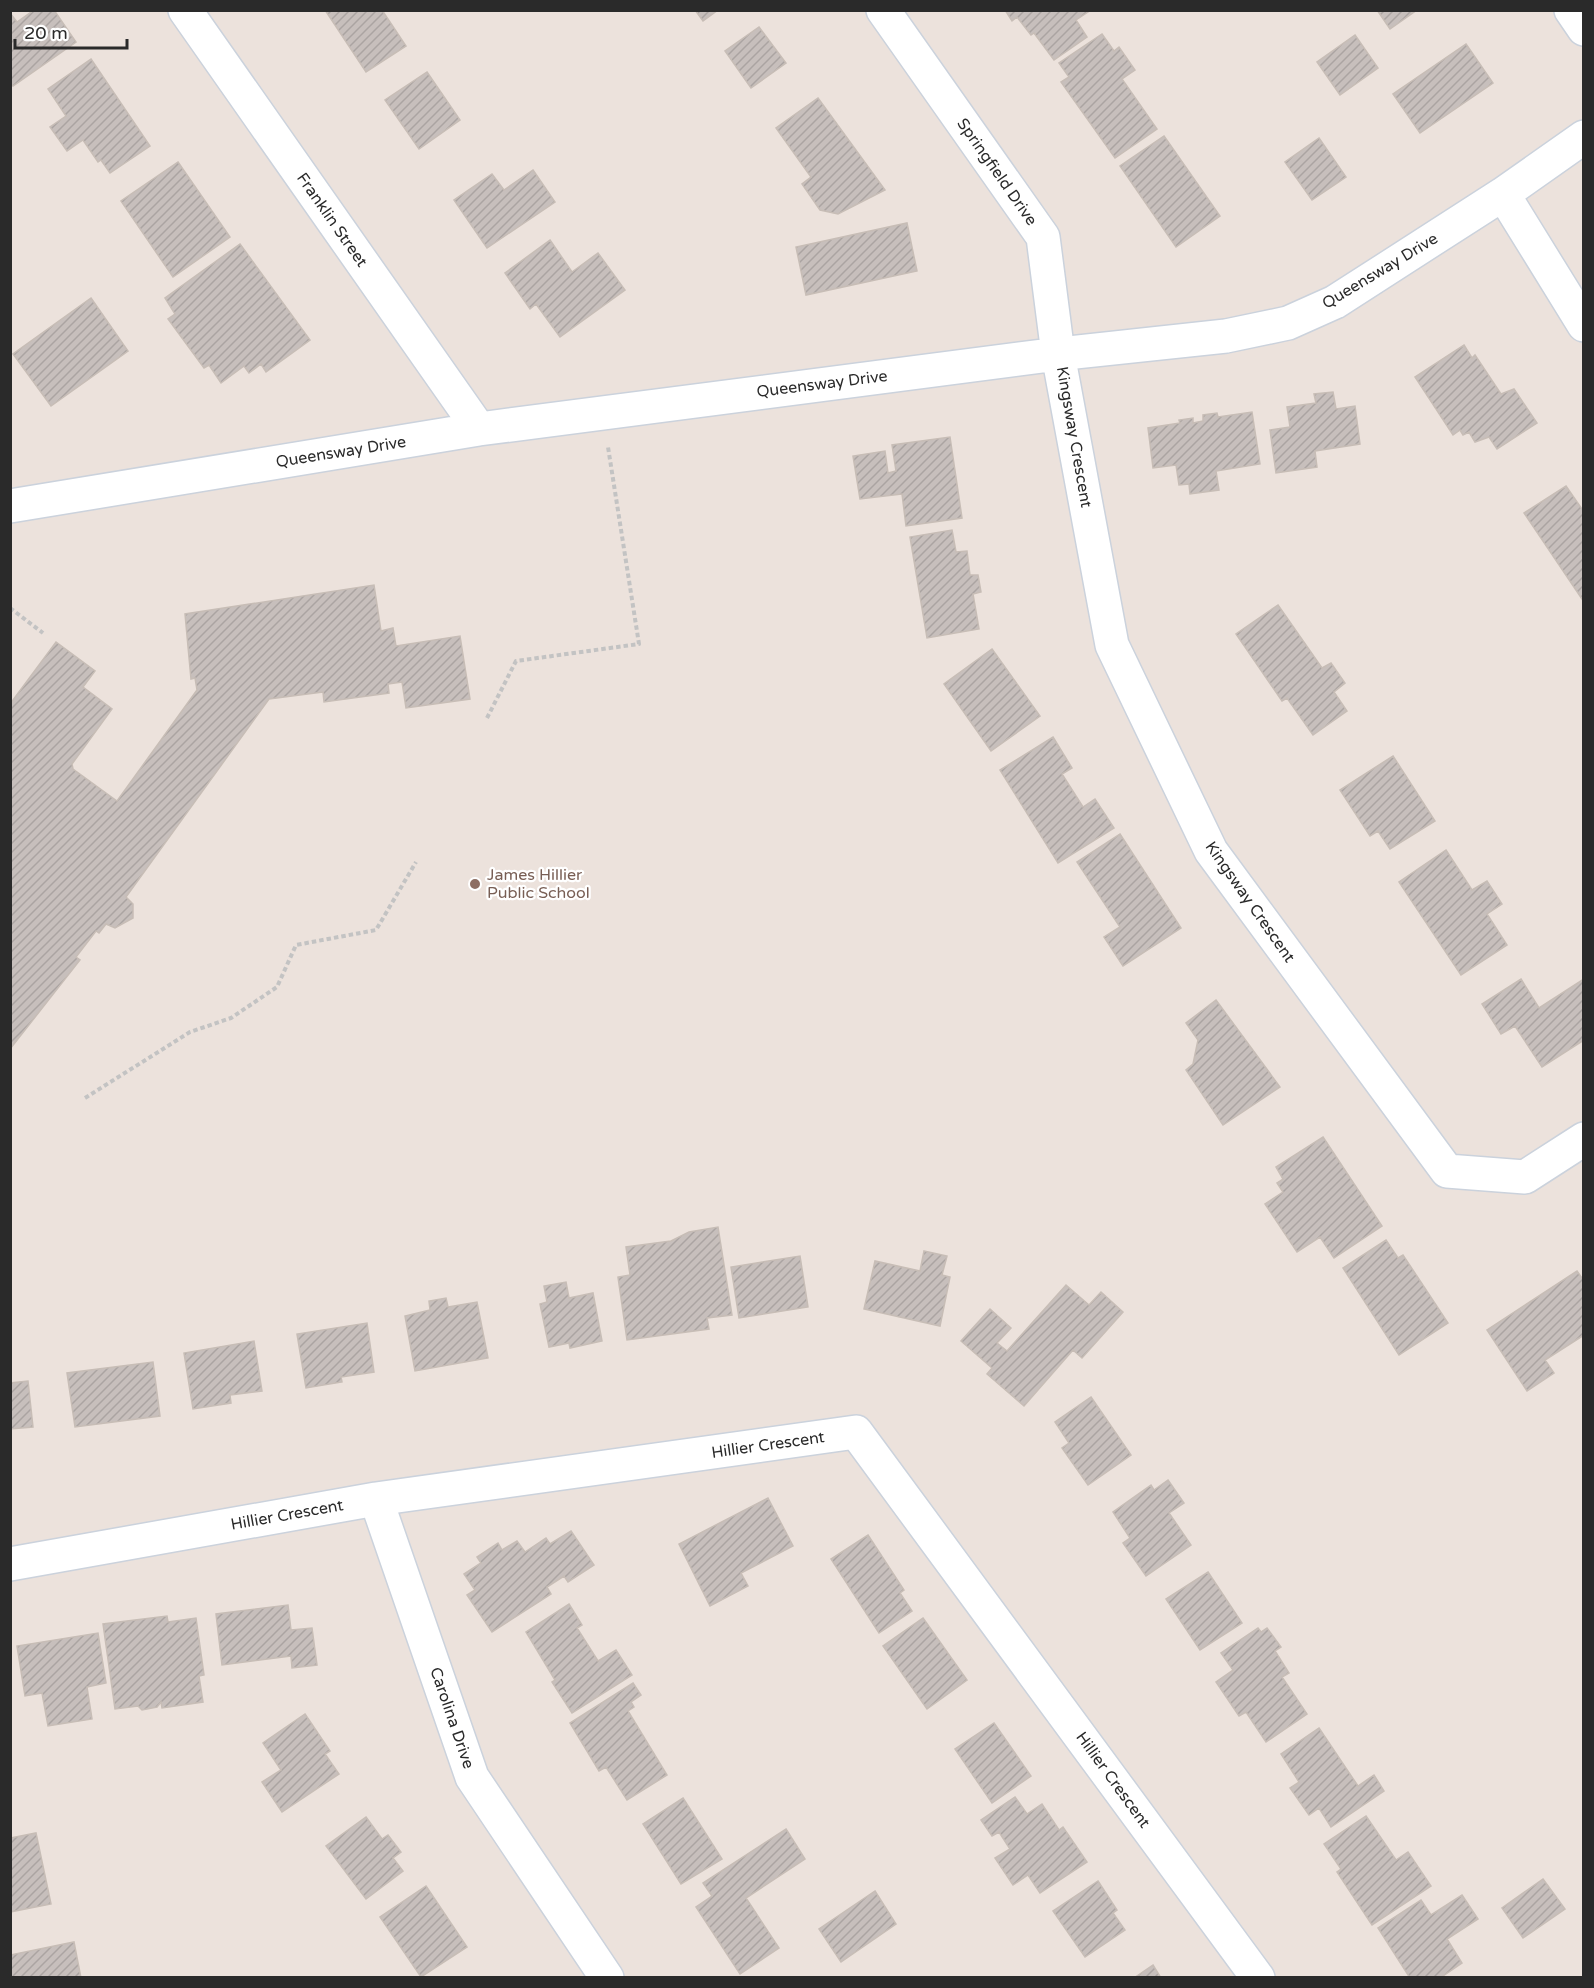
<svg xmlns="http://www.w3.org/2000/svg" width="1594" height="1988" viewBox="0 0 1594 1988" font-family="'Varela Round',sans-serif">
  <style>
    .building { fill: url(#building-hatch); stroke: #c7bdb6; stroke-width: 1.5 }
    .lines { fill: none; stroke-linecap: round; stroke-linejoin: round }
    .minor-casing { stroke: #cbd2dc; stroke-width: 36 }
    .path { stroke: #c3c3c3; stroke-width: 4; stroke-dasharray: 4.5 3; stroke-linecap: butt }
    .minor { stroke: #fff; stroke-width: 33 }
    .education-dot { fill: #8d6e63; stroke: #fff; stroke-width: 2 }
    .labels { text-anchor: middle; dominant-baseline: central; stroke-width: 4.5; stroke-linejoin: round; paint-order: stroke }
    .street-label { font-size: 16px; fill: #2a2a2a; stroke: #fff }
    .education-label { font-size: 16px; fill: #785e54; stroke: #fff; text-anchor: start }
  </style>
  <defs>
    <pattern id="building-hatch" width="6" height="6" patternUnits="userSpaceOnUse" patternTransform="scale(1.5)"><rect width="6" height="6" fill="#c7bfbc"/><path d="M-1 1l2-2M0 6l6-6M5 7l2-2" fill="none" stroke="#aba4a2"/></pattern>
  </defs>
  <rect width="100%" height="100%" fill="#ece2dc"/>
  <path class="building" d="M34 10H54L76 42 13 86 10 83V13L17 22Z
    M325 10H382L406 46 366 72Z
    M695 10H718L703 21Z
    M1005 10H1091L1076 20 1087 37 1054 60 1034 33 1031 35 1017 17 1012 21Z
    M1377 10H1417L1390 29Z
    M759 27 786 63 751 88 725 51Z
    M1102 34 1114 51 1119 47 1135 70 1122 79 1157 129 1115 158 1061 82 1069 77 1059 63Z
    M1355 35 1378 68 1340 95 1317 62Z
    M1466 44 1493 83 1420 133 1393 94Z
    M91 59 150 146 110 173 101 160 98 162 83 140 67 151 50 127 66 116 48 89Z
    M427 72 460 120 419 149 385 100Z
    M818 98 885 190 838 214 820 210 802 184 811 177 776 128Z
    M1164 136 1220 216 1176 247 1120 166Z
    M1319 138 1346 177 1312 200 1285 162Z
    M178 162 230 237 173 277 121 201Z
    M533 170 555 202 487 248 454 200 492 174 504 190Z
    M907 223 917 271 806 295 796 247Z
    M550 240 572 272 598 253 625 290 560 337 536 304 530 309 505 273Z
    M240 244 310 340 266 372 261 364 249 373 244 366 221 383 209 365 204 368 168 319 175 314 165 298Z
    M91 298 128 351 51 406 13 354Z
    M1464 345 1472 358 1475 355 1501 394 1514 389 1537 423 1497 449 1489 437 1475 442 1469 432 1463 435 1460 430 1453 435 1415 377Z
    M1333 392 1336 409 1355 406 1360 444 1315 451 1317 467 1276 473 1270 430 1290 427 1287 407 1316 403 1314 394Z
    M1252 412 1260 464 1216 471 1219 490 1190 494 1189 484 1179 485 1176 465 1153 468 1148 428 1180 423 1179 420 1193 418V423L1203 421V415L1217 413 1218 417Z
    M950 437 962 518 906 526 902 494 860 499 853 456 885 451 888 473 896 471 892 445Z
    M1566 486 1584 512V602L1524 513Z
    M952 530 956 552 967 551 970 575H978L981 592 973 594 979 629 927 638 910 537Z
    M374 585 381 631 393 628 396 646 460 636 470 699 406 708 402 682 388 684 389 693 324 702 323 692 269 699 126 897 133 904V918L115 928 106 924 99 933 96 931 76 957 80 960 10 1049V704L56 642 95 671 83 687 112 709 72 764 73 769 117 801 197 690 195 678 191 679 185 614Z
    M1278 605 1322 668 1331 663 1345 683 1334 692 1347 711 1313 735 1287 698 1282 701 1236 634Z
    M992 649 1040 716 991 751 944 684Z
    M1053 737 1072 768 1062 774 1083 807 1095 799 1114 828 1058 863 1000 770Z
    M1393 756 1435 821 1390 849 1378 831 1370 836 1340 790Z
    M1120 834 1181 928 1123 966 1104 937 1120 927 1077 862Z
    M1446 850 1472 890 1487 881 1502 904 1487 914 1507 945 1461 975 1399 882Z
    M1521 979 1539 1008 1584 979V1040L1542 1067 1515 1026 1501 1034 1482 1004Z
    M1216 1000 1280 1087 1223 1125 1186 1070 1193 1064 1198 1040 1186 1023Z
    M1323 1137 1382 1226 1334 1258 1320 1237 1297 1252 1265 1204 1283 1192 1277 1183 1283 1179 1276 1167Z
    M718 1227 732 1315 707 1318 709 1329 627 1340 618 1277 630 1275 626 1247 671 1241 689 1232Z
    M1386 1240 1398 1258 1403 1255 1448 1323 1399 1355 1343 1268Z
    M924 1251 947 1256 942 1275 950 1277 940 1326 864 1309 875 1261 920 1271Z
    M800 1256 808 1307 739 1318 731 1267Z
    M1577 1271 1584 1281V1335L1545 1360 1554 1373 1527 1391 1487 1330Z
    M566 1282 569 1298 593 1293 602 1341 570 1348 569 1343 549 1347 540 1304 547 1302 544 1286Z
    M1066 1285 1089 1305 1101 1292 1123 1312 1082 1358 1073 1350 1024 1406 987 1374 992 1368 961 1341 990 1309 1011 1328 997 1343 1007 1351Z
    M446 1298 448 1307 477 1302 488 1358 415 1371 405 1316 430 1310 429 1301Z
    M367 1323 374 1372 341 1377 342 1382 306 1388 297 1334Z
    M254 1341 262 1391 230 1395 231 1403 193 1409 184 1353Z
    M153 1362 160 1416 75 1427 67 1373Z
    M28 1381 33 1427 10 1429V1383Z
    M1091 1397 1131 1455 1088 1485 1062 1448 1069 1443 1055 1422Z
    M1168 1480 1184 1503 1169 1513 1191 1545 1146 1576 1123 1543 1130 1538 1113 1512 1151 1485 1154 1490Z
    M768 1498 793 1546 741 1573 748 1586 710 1606 679 1544Z
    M571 1531 594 1565 568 1582 564 1576 547 1587 551 1594 492 1632 467 1595 475 1590 464 1574 481 1563 477 1557 498 1543 502 1550 517 1541 525 1552 546 1538 550 1544Z
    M868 1535 904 1590 900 1593 912 1611 879 1633 831 1559Z
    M1208 1572 1242 1623 1200 1650 1166 1599Z
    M569 1604 582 1625 577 1628 598 1661 616 1650 632 1675 572 1713 552 1682 555 1680 526 1632Z
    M288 1605 291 1630 312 1628 317 1665 292 1668 291 1656 222 1665 216 1614Z
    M167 1616 168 1622 196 1618 204 1675 199 1676 203 1702 162 1708 161 1702 157 1707 142 1710 138 1706 115 1709 103 1624Z
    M923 1618 967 1680 927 1709 883 1646Z
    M1258 1628 1261 1632 1267 1628 1281 1647 1275 1651 1289 1673 1282 1677 1307 1714 1266 1742 1246 1712 1239 1716 1216 1682 1233 1670 1221 1653Z
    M98 1633 106 1683 87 1687 92 1719 48 1726 42 1693 25 1696 17 1646Z
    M633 1683 641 1695 631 1702 634 1707 628 1711 667 1775 627 1800 606 1767 599 1771 570 1723Z
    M305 1714 330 1751 325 1754 339 1774 282 1812 262 1782 281 1770 263 1743Z
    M994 1723 1031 1776 992 1803 955 1749Z
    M1319 1728 1358 1786 1374 1775 1384 1791 1331 1827 1319 1808 1309 1815 1290 1788 1299 1782 1281 1754Z
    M1015 1797 1027 1814 1042 1804 1059 1830 1063 1827 1087 1862 1040 1893 1028 1875 1013 1885 995 1858 1010 1849 999 1832 992 1836 981 1820Z
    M683 1798 722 1859 681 1884 643 1824Z
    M1366 1816 1396 1860 1408 1852 1431 1886 1372 1925 1337 1872 1341 1869 1324 1844Z
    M366 1817 382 1839 388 1835 401 1852 393 1858 403 1871 366 1899 326 1846Z
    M786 1829 805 1859 746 1898 779 1948 740 1974 696 1907 712 1896 703 1883Z
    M36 1833 51 1904 10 1912V1838Z
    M1543 1879 1565 1909 1523 1938 1502 1908Z
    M1098 1881 1117 1910 1113 1913 1125 1930 1085 1957 1053 1911Z
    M426 1886 467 1947 421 1977 380 1917Z
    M875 1891 896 1924 841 1962 819 1929Z
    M1462 1895 1478 1919 1447 1939 1462 1963 1440 1978H1410L1378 1928 1421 1900 1431 1915Z
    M74 1942 81 1978H10V1955Z
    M1153 1965 1161 1978H1134Z"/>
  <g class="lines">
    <defs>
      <path id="minor" d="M185 10 479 429
        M883 10 1043 237 1058 354 1112 645 1211 851 1447 1171 1525 1177 1584 1139
        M1571 10 1584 29
        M1503 194 1584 325
        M10 506 479 429 1058 354 1226 336 1288 323 1335 302 1503 194 1584 137
        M376 1499 472 1777 607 1978
        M10 1564 376 1499 856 1432 1258 1978"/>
    </defs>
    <use href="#minor" class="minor-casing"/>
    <path class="path" d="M10 608 43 633
      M487 718 516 661 639 644 608 447
      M85 1098 190 1032 231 1018 277 987 296 945 376 930 416 862"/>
    <use href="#minor" class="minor"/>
  </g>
  <circle class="education-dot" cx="475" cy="884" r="6"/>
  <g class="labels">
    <g class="street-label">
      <text transform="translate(997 172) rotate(55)">Springfield Drive</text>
      <text transform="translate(332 220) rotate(55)">Franklin Street</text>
      <text transform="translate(1380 271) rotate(-31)">Queensway Drive</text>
      <text transform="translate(822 384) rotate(-7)">Queensway Drive</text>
      <text transform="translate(1074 437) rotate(80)">Kingsway Crescent</text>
      <text transform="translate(341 452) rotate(-9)">Queensway Drive</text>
      <text transform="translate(1250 902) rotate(55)">Kingsway Crescent</text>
      <text transform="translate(768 1445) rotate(-8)">Hillier Crescent</text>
      <text transform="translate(287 1515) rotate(-10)">Hillier Crescent</text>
      <text transform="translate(452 1718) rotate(71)">Carolina Drive</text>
      <text transform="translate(1113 1780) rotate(54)">Hillier Crescent</text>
    </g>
    <g class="education-label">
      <text x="487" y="875">James Hillier<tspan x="487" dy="18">Public School</tspan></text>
    </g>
  </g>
  <rect width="1594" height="1988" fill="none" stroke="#2a2a2a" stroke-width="24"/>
  <path d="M15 39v9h112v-9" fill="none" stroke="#2a2a2a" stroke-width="3"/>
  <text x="24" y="39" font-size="18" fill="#2a2a2a" stroke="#ffffff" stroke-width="4.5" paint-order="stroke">20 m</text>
</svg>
